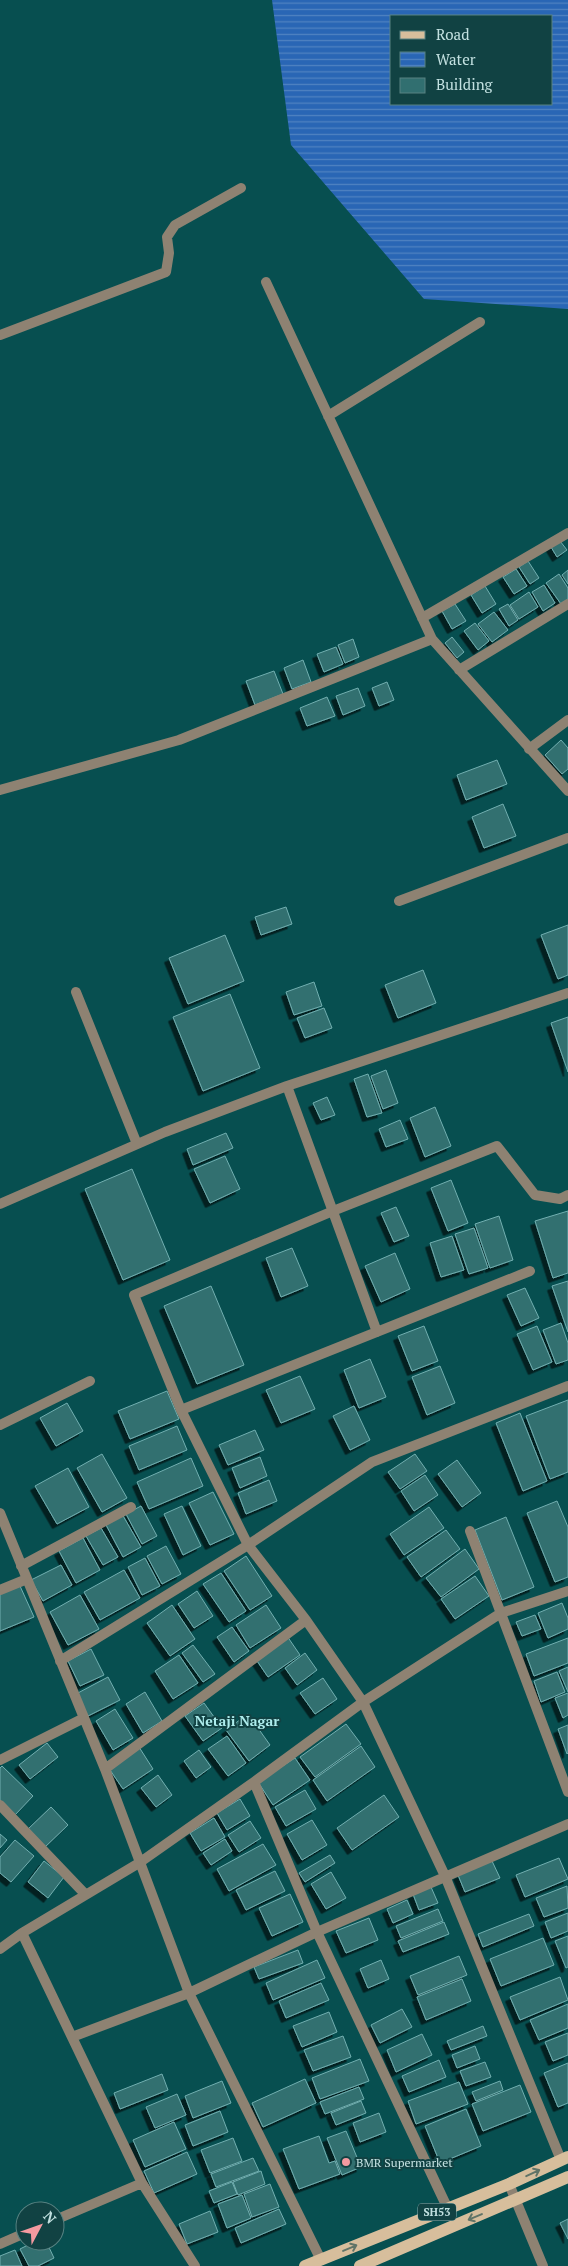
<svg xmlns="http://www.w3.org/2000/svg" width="568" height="2266" viewBox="0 0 568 2266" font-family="'PT Serif',serif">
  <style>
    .water { fill: url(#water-rules); fill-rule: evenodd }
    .building { fill: #316f70; stroke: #72afb0; filter: url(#shadow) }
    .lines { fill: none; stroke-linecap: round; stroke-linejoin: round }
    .minor { stroke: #8e8272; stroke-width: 10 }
    .primary { stroke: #d7be9c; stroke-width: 12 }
    .oneway { stroke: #607467 }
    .poi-dot { fill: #f49aa0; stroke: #114243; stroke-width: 2 }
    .labels { text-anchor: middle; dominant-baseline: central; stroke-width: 4; stroke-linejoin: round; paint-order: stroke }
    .shield { fill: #114243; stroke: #8eb1b2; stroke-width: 1 }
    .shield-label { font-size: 11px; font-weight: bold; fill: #c3e1e1 }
    .poi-label { font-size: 12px; fill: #c3e1e1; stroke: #114243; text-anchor: start }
    .neighbourhood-label { font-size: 14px; font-weight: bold; fill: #aeeded; stroke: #114243 }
  </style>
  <defs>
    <pattern id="water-rules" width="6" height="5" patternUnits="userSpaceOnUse" patternTransform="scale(1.25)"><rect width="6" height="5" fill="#2966b5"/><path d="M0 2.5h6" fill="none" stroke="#5083c2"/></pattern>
    <filter id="shadow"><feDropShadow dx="-4.5" dy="4.5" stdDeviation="0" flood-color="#0009"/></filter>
  </defs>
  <rect width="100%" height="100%" fill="#074f50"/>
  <path class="water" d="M272 0H568V309L424 299 291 145ZM392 16H552V104H392Z"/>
  <path class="building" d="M560 541 567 550 557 557 551 547Z
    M528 561 539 578 530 584 519 567Z
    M516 569 527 586 514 594 503 577Z
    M568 570V584L562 575Z
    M559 574 568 588V599L561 604 546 583Z
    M544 585 555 603 543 611 532 592Z
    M485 586 496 604 482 613 471 595Z
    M529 592 538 607 519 619 510 605Z
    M455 604 466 621 452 629 442 611Z
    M508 604 518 620 509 626 499 609Z
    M494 612 508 630 492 642 478 624Z
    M475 623 489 641 478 650 464 631Z
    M452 637 464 652 457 658 445 643Z
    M353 639 359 657 345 663 338 645Z
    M336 647 343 664 324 672 317 654Z
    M303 660 311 682 292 689 284 668Z
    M274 671 283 694 255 705 246 681Z
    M387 682 394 700 379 706 372 688Z
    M358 688 365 706 343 715 336 696Z
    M327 697 335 716 307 726 300 708Z
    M561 740 568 748V769L562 774 545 755Z
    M497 760 507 784 466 800 457 775Z
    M503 804 516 836 484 848 472 817Z
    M286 907 292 924 261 935 255 917Z
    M568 925V975L558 979 541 935Z
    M225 935 244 981 188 1004 169 958Z
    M423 970 436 1003 398 1018 385 985Z
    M314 982 322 1006 294 1015 286 992Z
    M230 994 260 1068 203 1091 173 1017Z
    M324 1008 332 1028 305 1038 297 1018Z
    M568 1017V1072L551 1023Z
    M386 1070 398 1103 383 1109 371 1076Z
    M368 1074 382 1113 367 1117 354 1079Z
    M327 1097 335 1115 321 1120 313 1103Z
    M435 1107 451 1146 425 1157 410 1118Z
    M400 1120 408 1139 386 1147 379 1129Z
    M226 1133 233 1148 193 1165 187 1149Z
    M225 1156 240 1189 210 1203 194 1169Z
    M132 1169 170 1260 123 1280 85 1189Z
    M451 1180 468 1223 448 1231 431 1188Z
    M396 1207 409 1236 394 1242 381 1213Z
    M568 1211V1273L553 1278 535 1221Z
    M499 1216 513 1260 490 1268 475 1224Z
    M474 1228 488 1268 469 1274 455 1234Z
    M452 1236 464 1270 441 1277 430 1243Z
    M292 1248 308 1286 281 1297 266 1258Z
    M395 1253 410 1289 381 1302 365 1266Z
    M568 1281V1332L552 1286Z
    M211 1286 244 1365 197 1384 164 1306Z
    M525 1288 539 1318 521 1326 507 1295Z
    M561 1323 568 1343V1360L556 1364 543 1330Z
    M424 1326 438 1361 412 1371 398 1336Z
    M537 1326 552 1362 533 1370 517 1334Z
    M370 1359 386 1397 359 1408 344 1370Z
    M440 1366 455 1403 427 1415 412 1377Z
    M300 1376 315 1409 281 1423 266 1390Z
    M167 1391 179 1419 130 1439 118 1411Z
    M568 1400V1472L550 1479 526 1416Z
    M67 1403 83 1431 56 1446 40 1418Z
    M354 1406 370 1440 350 1450 333 1416Z
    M520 1413 547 1481 523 1491 496 1423Z
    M177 1426 187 1450 139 1470 129 1446Z
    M255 1430 264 1450 228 1465 219 1445Z
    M102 1454 127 1498 102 1512 77 1468Z
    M415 1454 427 1471 400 1489 388 1472Z
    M260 1457 267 1476 240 1488 232 1468Z
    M191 1458 203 1486 149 1509 137 1482Z
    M457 1460 481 1493 462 1507 438 1474Z
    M68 1468 89 1507 57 1524 35 1486Z
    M425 1475 438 1495 414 1511 401 1491Z
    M269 1480 277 1501 246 1514 238 1493Z
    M213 1492 234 1534 210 1545 189 1503Z
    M557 1501 568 1527V1577L555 1582 527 1513Z
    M141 1506 157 1536 142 1544 126 1514Z
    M182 1506 201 1546 183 1555 164 1514Z
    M429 1507 444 1528 404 1555 390 1534Z
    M122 1514 141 1547 123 1557 105 1523Z
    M506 1517 534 1587 502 1600 475 1530Z
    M101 1528 118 1557 103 1565 86 1536Z
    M446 1530 460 1549 421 1577 407 1557Z
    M83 1538 100 1570 76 1583 59 1551Z
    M166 1546 181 1574 162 1584 147 1556Z
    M465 1549 479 1569 441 1597 426 1578Z
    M246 1556 272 1596 250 1610 224 1571Z
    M145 1558 160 1586 142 1595 128 1567Z
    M61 1565 72 1585 43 1601 31 1580Z
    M124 1570 140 1598 100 1620 84 1592Z
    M221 1573 246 1611 229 1622 203 1584Z
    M475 1576 489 1596 455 1619 441 1599Z
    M20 1586 34 1617 0 1631V1594Z
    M197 1591 213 1616 194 1628 178 1604Z
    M80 1595 99 1629 68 1645 50 1612Z
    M562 1603 568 1618V1629L548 1638 538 1613Z
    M172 1605 195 1639 170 1656 147 1623Z
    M266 1605 281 1628 250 1648 236 1625Z
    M535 1615 541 1629 522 1636 516 1622Z
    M232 1627 249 1651 234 1662 217 1637Z
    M287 1636 300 1655 268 1677 255 1658Z
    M568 1638V1663L534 1676 526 1654Z
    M193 1645 215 1674 203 1682 182 1653Z
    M91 1649 104 1675 80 1686 68 1661Z
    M305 1653 317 1670 297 1685 285 1668Z
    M179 1655 198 1683 173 1699 155 1671Z
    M568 1667V1692L559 1671Z
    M557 1672 565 1692 541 1702 534 1681Z
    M108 1677 120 1700 88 1716 76 1694Z
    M323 1678 337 1699 315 1714 300 1693Z
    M145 1692 162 1721 143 1733 126 1704Z
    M568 1693V1715L563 1718 555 1698Z
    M204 1703 222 1728 203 1741 185 1716Z
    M115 1709 133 1738 113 1750 96 1721Z
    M248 1714 270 1745 249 1761 226 1730Z
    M346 1724 361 1744 315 1777 300 1757Z
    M568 1725V1753L567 1754 558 1729Z
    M227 1736 246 1763 228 1776 208 1749Z
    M47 1743 58 1757 30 1779 19 1765Z
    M361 1746 375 1767 327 1801 313 1780Z
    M139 1747 153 1769 123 1789 108 1767Z
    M199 1750 211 1767 196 1778 184 1761Z
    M295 1758 310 1780 273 1805 258 1782Z
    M2 1766 33 1796 15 1815 0 1800V1768Z
    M158 1775 172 1795 156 1807 141 1788Z
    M305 1790 316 1809 286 1826 275 1807Z
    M384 1795 399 1817 352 1850 337 1828Z
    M240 1799 250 1816 227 1830 217 1813Z
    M51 1807 68 1825 44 1848 27 1830Z
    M214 1818 225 1837 201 1851 190 1833Z
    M312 1820 327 1845 302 1860 287 1834Z
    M250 1821 261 1838 239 1852 228 1835Z
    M0 1834 7 1840 0 1848Z
    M225 1839 232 1851 211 1865 203 1853Z
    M15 1840 34 1856 11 1882 0 1873V1857Z
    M263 1844 276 1865 229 1891 217 1869Z
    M330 1855 335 1863 305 1882 299 1873Z
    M559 1858 568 1879 525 1897 516 1875Z
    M44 1861 64 1877 48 1898 28 1882Z
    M492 1861 500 1878 465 1892 458 1875Z
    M275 1871 285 1891 246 1910 236 1890Z
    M331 1872 346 1898 326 1909 311 1884Z
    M567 1886 568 1908 544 1917 536 1898Z
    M431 1887 438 1903 419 1910 413 1894Z
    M290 1894 303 1922 272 1936 259 1908Z
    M407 1900 413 1914 393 1923 387 1909Z
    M438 1909 443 1921 401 1938 396 1926Z
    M568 1913V1931L551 1938 545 1922Z
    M529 1914 534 1926 483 1947 478 1934Z
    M369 1918 378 1940 346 1953 336 1931Z
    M444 1922 449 1934 403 1952 398 1941Z
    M568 1936V1967L566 1968 555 1941Z
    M543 1938 554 1965 501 1986 490 1959Z
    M298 1950 303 1963 259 1979 254 1967Z
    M459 1956 467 1975 418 1995 410 1976Z
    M317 1960 325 1978 273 2000 266 1983Z
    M381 1960 389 1979 368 1988 360 1969Z
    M560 1977 568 2000 520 2020 510 1997Z
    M462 1979 471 2001 426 2020 417 1997Z
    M321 1983 329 2000 286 2018 279 2001Z
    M568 2004V2028L539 2040 530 2020Z
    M402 2009 412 2027 380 2043 371 2025Z
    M329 2012 337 2032 302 2047 293 2026Z
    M483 2026 487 2036 451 2050 447 2041Z
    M568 2033V2055L553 2061 545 2042Z
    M422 2034 432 2055 396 2072 387 2050Z
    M343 2036 351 2057 313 2071 304 2050Z
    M475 2046 480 2059 457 2068 452 2055Z
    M360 2059 369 2081 320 2099 312 2078Z
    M439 2060 446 2077 409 2092 402 2076Z
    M485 2062 491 2077 466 2086 460 2071Z
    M568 2063V2103L558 2107 544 2073Z
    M162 2074 168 2090 120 2109 114 2093Z
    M305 2079 316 2103 263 2127 252 2103Z
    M222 2081 231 2103 193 2118 185 2096Z
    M500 2081 503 2090 476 2101 472 2092Z
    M459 2082 468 2104 416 2124 408 2101Z
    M520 2085 531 2112 483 2131 472 2104Z
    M359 2087 364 2099 325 2114 320 2102Z
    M177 2094 186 2115 155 2128 146 2107Z
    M361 2101 366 2113 336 2125 331 2113Z
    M466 2109 481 2146 440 2163 425 2126Z
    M220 2111 228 2132 193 2146 185 2125Z
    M379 2113 386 2132 360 2142 353 2123Z
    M174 2122 186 2149 145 2167 133 2140Z
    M346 2131 361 2167 342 2175 327 2138Z
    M319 2136 329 2163 335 2161 340 2174 299 2189 283 2149Z
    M233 2138 242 2161 210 2173 201 2150Z
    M187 2152 197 2174 154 2193 144 2171Z
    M253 2158 259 2171 216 2187 211 2174Z
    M261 2171 265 2184 238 2195 233 2182Z
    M232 2182 237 2194 214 2203 209 2191Z
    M270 2184 279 2207 252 2217 244 2194Z
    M242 2195 251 2218 227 2228 218 2204Z
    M279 2209 286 2224 241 2243 235 2228Z
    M210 2211 218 2232 187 2244 179 2224Z
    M568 2219V2239L560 2223Z
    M36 2241H46L54 2258 38 2266H29L20 2249Z
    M15 2250 22 2266H0V2256Z"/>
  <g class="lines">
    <path class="minor" d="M266 282 432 639 568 791
      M0 335 166 272 169 253 167 237 175 225 241 188
      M328 416 480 322
      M422 618 568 533
      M459 670 568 604
      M529 749 568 720
      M0 790 179 740 432 639
      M399 901 568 838
      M76 992 137 1144
      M287 1086 377 1332
      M0 1204 165 1132 287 1086 568 993
      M530 1271 181 1410 248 1545 306 1620 363 1702 445 1876 561 2160
      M181 1410 134 1295 333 1211 497 1146 535 1195 560 1199 568 1195
      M0 1425 90 1381
      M0 1513 105 1769 189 1993 321 2260
      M470 1531 568 1792
      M21 1566 131 1507
      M0 1590 27 1579
      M60 1661 248 1545 372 1462 568 1386
      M0 1760 84 1718
      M105 1769 306 1620
      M254 1782 317 1932 447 2207
      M0 1805 85 1894
      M22 1933 142 2183 195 2266
      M0 1949 22 1933 139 1863 254 1782 363 1702 501 1613 568 1591
      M72 2037 189 1993 317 1932 568 1824
      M509 2184 543 2266
      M55 2220 142 2183
      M0 2244 25 2233"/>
    <path class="primary" d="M305 2266 509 2184 568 2157
      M360 2266 568 2177"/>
  </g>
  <defs><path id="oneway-shaft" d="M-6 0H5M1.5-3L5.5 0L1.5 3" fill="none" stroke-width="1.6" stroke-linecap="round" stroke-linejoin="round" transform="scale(1.25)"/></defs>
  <g class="oneway">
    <use href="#oneway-shaft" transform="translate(533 2173) rotate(-25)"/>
    <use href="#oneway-shaft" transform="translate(475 2217) rotate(157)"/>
    <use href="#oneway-shaft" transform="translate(350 2248) rotate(-23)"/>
  </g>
  <circle class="poi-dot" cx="346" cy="2162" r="5"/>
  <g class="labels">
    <rect class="shield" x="418" y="2203.5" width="38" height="17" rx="4"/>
    <g class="shield-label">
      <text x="437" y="2212">SH53</text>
    </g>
    <g class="poi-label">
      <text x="356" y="2162">BMR Supermarket</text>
    </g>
    <g class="neighbourhood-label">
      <text x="237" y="1720">Netaji Nagar</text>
    </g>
  </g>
  <rect x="390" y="15" width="162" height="90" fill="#114243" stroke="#588282"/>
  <rect x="400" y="31" width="25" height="8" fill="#d7be9c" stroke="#588282"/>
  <text x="436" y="40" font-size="15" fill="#c3e1e1">Road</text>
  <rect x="400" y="52" width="25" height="15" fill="url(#water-rules)" stroke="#588282"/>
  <text x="436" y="65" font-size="15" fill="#c3e1e1">Water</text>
  <rect x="400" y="78" width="25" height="15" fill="#316f70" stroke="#588282"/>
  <text x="436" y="90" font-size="15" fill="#c3e1e1">Building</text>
  <g transform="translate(40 2226) rotate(49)"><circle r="24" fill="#114243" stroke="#588282"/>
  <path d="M0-4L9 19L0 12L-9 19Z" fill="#f49aa0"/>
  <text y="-8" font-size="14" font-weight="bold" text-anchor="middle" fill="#c3e1e1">N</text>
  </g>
</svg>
